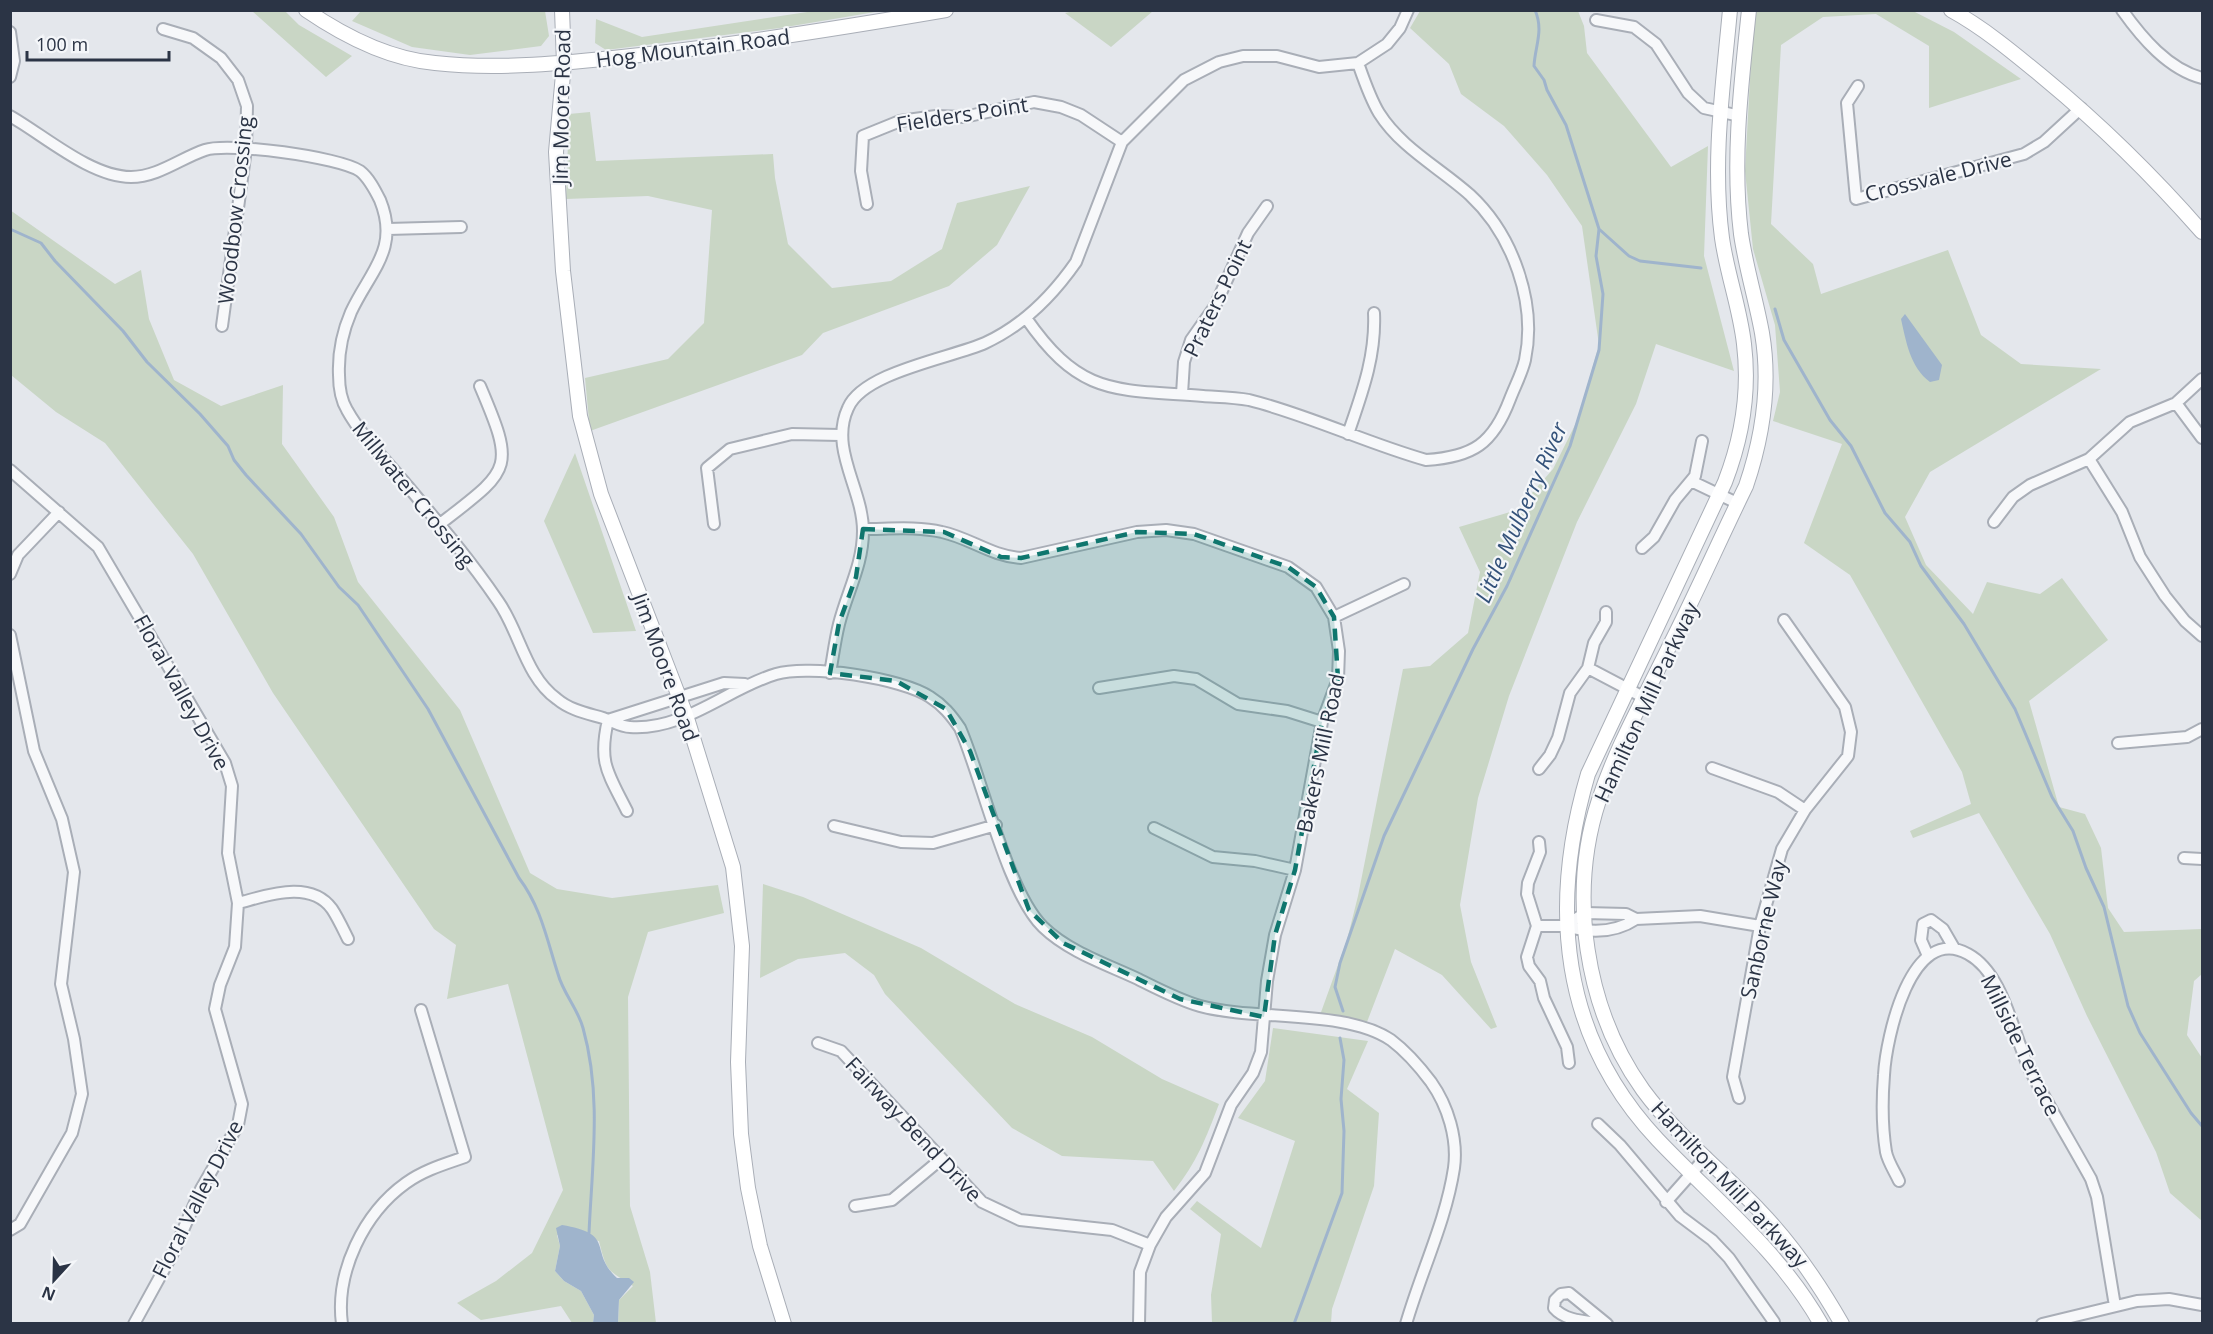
<svg xmlns="http://www.w3.org/2000/svg" width="2213" height="1334" viewBox="0 0 2213 1334" font-family="'Open Sans',sans-serif">
  <style>
    .green { fill: #c9d6c5 }
    .water { fill: #9fb4cc }
    .lines { fill: none; stroke-linecap: round; stroke-linejoin: round }
    .stream { stroke: #9fb4cc; stroke-width: 3 }
    .street-casing { stroke: #a9aeb7; stroke-width: 14 }
    .secondary-casing { stroke: #a9aeb7; stroke-width: 16 }
    .street { stroke: #f7f8fa; stroke-width: 10 }
    .secondary { stroke: #fff; stroke-width: 14 }
    .marked { fill: #0f766e; fill-opacity: 0.2; stroke: #0f766e; stroke-width: 4.5; stroke-dasharray: 12 8; stroke-linejoin: round }
    .labels { text-anchor: middle; dominant-baseline: central; stroke-width: 4.5; stroke-linejoin: round; paint-order: stroke }
    .street-label { font-size: 21px; fill: #2b3445; stroke: #f4f6f9 }
    .water-label { font-size: 22px; font-style: italic; fill: #34527a; stroke: #f4f6f9 }
  </style>
  <rect width="100%" height="100%" fill="#e4e7ec"/>
  <path class="green" d="M1078 10H1153V11L1111 47 1065 13Z
    M252 11H285L299 25 352 56 326 77Z
    M361 11H545L549 36 541 46 470 55 412 47 352 21Z
    M814 11H881L780 28 606 50 595 43 596 19 642 37Z
    M1420 11H1578L1584 26 1587 53 1671 167 1708 146 1704 256 1734 371 1656 344 1636 404 1577 522 1509 696 1478 798 1460 905 1471 962 1497 1027 1491 1029 1442 975 1395 949 1367 1022 1320 1015 1347 940 1358 896 1403 669 1430 666 1468 633 1480 572 1459 527 1517 510 1553 469 1577 421 1599 345 1582 226 1547 175 1504 126 1461 94 1449 64 1410 28Z
    M1757 11H1913L1954 32 2021 79 1929 108V46L1876 14 1823 17 1781 45 1771 224 1813 264 1821 294 1948 250 1981 335 2021 364 2101 369 1930 472 1905 517 1926 565 1973 614 1987 582 2040 594 2062 578 2108 640 2029 701 2059 807 2085 814 2101 848 2108 908 2124 932 2202 929V974L2194 981 2187 1035 2202 1058V1221L2170 1193 2156 1152 2087 1016 2050 934 1979 813 1913 838 1910 831 1971 804 1962 772 1850 575 1804 543 1842 444 1773 421 1780 392 1775 325 1753 249 1745 171 1753 23Z
    M590 112 596 161 773 154 775 178 788 244 832 288 891 281 942 249 957 203 1030 186 997 245 949 286 823 333 802 355 590 431 585 378 668 359 704 323 712 210 648 196 566 199 569 114Z
    M10 210 115 284 141 270 149 319 174 380 221 406 283 385 282 444 334 517 358 582 460 710 530 873 557 889 612 898 718 885 724 913 648 932 628 997 630 1206 650 1272 656 1323H618L619 1300 633 1286C607 1269 607 1273 599 1241L557 1235 560 1246 555 1271 564 1281 581 1291 594 1315 593 1323H572L561 1306 481 1320 457 1303 496 1281 532 1253 563 1190 508 984 447 999 456 945 434 929 273 693 193 554 105 443 56 412 11 375Z
    M575 453 636 631 593 633 544 521Z
    M763 884 803 897 921 948 1015 1004 1092 1037 1162 1079 1219 1104C1206 1138 1197 1162 1174 1191L1153 1161 1062 1156 1012 1128 885 994 874 975 845 953 798 959 760 978Z
    M1273 1028 1368 1041 1347 1089 1379 1113 1374 1186 1332 1309 1331 1323H1212L1211 1295 1221 1234 1190 1209 1197 1201 1261 1248 1295 1141 1238 1118 1265 1081Z"/>
  <path class="water" d="M1905 314 1942 365 1939 380 1930 382C1910 367 1906 341 1901 319Z
    M562 1225C617 1234 588 1251 617 1278H629L634 1282 619 1300 618 1323H593L594 1315 581 1291 564 1281 555 1271 560 1246 556 1228Z"/>
  <g class="lines">
    <path class="stream" d="M10 229 41 243 55 261 123 331 147 362 200 414 228 446 234 460 246 475 301 534 339 587 358 605 428 709 519 878C541 907 547 940 558 974 563 993 578 1009 583 1028 602 1095 592 1165 589 1233
      M1599 229 1629 256 1640 261 1701 268
      M1775 309 1784 340 1830 420 1851 446 1885 513 1910 542 1921 566 1964 624 2015 709 2052 797 2073 831 2086 868 2104 907 2128 1006 2140 1033 2191 1113 2202 1126
      M1343 1011 1335 987 1340 963 1384 836 1473 649 1507 586 1570 446 1599 350 1603 294 1596 256 1599 229 1566 125 1547 90 1544 80 1534 66C1535 46 1544 31 1535 10
      M1294 1324 1342 1193 1344 1131 1341 1099 1344 1060 1340 1038"/>
    <defs>
      <path id="street" d="M2122 10C2142 38 2168 69 2202 78
        M1596 20 1634 27 1656 44 1688 93 1704 108 1740 116
        M163 29 193 38 221 58 238 80 247 106 246 149 222 326
        M10 32 14 61 10 77
        M1858 86 1847 103 1856 199 2024 154 2044 142 2081 108
        M10 116C45 136 91 177 131 177 158 177 181 158 205 150 229 142 339 157 360 171 369 178 375 190 380 200 400 249 370 271 351 312 342 333 338 353 339 375 339 386 341 400 347 410 362 437 385 459 405 483 437 521 470 560 498 601 520 632 525 676 557 699 570 710 586 713 603 718 612 721 621 727 630 727 684 731 728 688 776 674 808 664 902 678 930 697 943 705 951 715 960 728 982 778 1007 892 1043 927 1069 952 1106 964 1138 979 1158 989 1179 1000 1200 1006 1255 1021 1345 1009 1391 1040 1407 1052 1419 1066 1431 1082 1448 1106 1458 1139 1454 1168 1446 1221 1421 1272 1406 1324
        M867 204 861 171 863 136 900 121 936 116 964 117 1034 102 1061 107 1081 115 1122 142
        M388 229 461 227
        M1026 318C1081 397 1114 389 1203 396 1218 397 1234 397 1249 400 1309 415 1366 443 1426 460 1473 457 1493 444 1510 399 1515 386 1522 373 1525 360 1537 303 1513 235 1470 195 1440 168 1401 148 1379 113 1370 98 1364 80 1358 63
        M1182 394 1184 362 1191 340 1215 306 1248 233 1267 206
        M2176 403 2202 438
        M1348 434C1362 393 1376 356 1374 313
        M2089 459 2122 512 2140 557 2165 596 2185 621 2202 636
        M10 470 98 547 225 763 232 786 228 853 238 903 235 947 220 985 215 1009 242 1104 238 1125 201 1189 173 1253 134 1324
        M1691 481 1737 503
        M1994 522 2013 497 2030 485 2089 459 2130 422 2176 403 2202 379
        M440 524C511 469 516 470 480 386
        M714 524 707 468 730 449 792 434 840 435
        M863 529C889 529 917 526 942 532 970 538 991 556 1021 558L1137 532 1166 530 1194 534 1288 567 1316 587 1334 617 1339 651 1338 679 1322 722 1295 870 1275 935 1267 981 1261 1052 1253 1073 1231 1105 1205 1173 1166 1217 1150 1245 1140 1272 1139 1324
        M1642 548 1654 537 1675 500 1695 476 1702 441
        M10 574 18 555 59 512
        M1334 617 1404 584
        M10 635 34 751 62 819 74 872 61 984 74 1039 82 1094 72 1133 20 1224 10 1230
        M1588 668 1645 698
        M830 673C833 657 835 640 839 624 847 592 863 565 863 531 863 489 829 449 848 408 863 372 951 358 985 343 1022 326 1053 295 1076 262L1122 142 1184 80 1219 62 1243 56H1277L1319 67 1358 63 1387 44 1400 28 1408 10
        M1099 688 1174 676 1196 679 1238 704 1287 711 1322 722
        M608 720 724 683 745 684
        M608 720C598 763 608 773 627 811
        M2118 743 2187 737 2202 729
        M1712 768 1778 792 1805 810
        M1539 769 1550 755 1558 738 1570 693 1588 668 1594 643 1606 622V612
        M834 826 901 842 933 843 996 825
        M1154 828 1213 857 1255 861 1295 870
        M1539 842 1540 852 1528 883 1527 894 1537 926 1527 957 1529 966 1540 981 1544 998 1567 1047 1569 1063
        M2184 858 2202 859
        M238 903C266 896 310 879 332 909 338 918 343 929 348 939
        M1585 913 1626 914 1636 919C1615 933 1589 933 1565 926Z
        M1636 919 1700 916 1760 926
        M1537 926H1565
        M1928 956 1921 940 1923 924 1931 920 1943 929 1954 948
        M818 1043 841 1051 982 1202 1020 1220 1112 1230 1150 1245
        M1739 1098 1733 1077 1760 926 1782 849 1805 810 1848 756 1851 732 1845 707 1784 620
        M1598 1124 1620 1145 1680 1216 1712 1240 1729 1258 1774 1322
        M1899 1181C1895 1172 1888 1162 1886 1152 1882 1127 1882 1100 1884 1075 1886 1038 1911 922 1968 954 2005 974 2013 1037 2031 1072 2050 1108 2071 1143 2091 1179L2097 1197 2115 1306
        M1666 1202 1706 1157
        M855 1206 892 1200 940 1160
        M342 1324C335 1272 364 1213 406 1183 424 1170 445 1164 465 1157L421 1010
        M1605 1324C1588 1321 1566 1322 1554 1308L1555 1300 1561 1294 1569 1293 1607 1324
        M2042 1324 2137 1301 2169 1299 2202 1305"/>
      <path id="secondary" d="M306 10C344 36 389 59 435 63 500 70 566 63 631 56 736 45 841 28 946 10
        M562 10 564 63 556 152 563 271 580 416 601 494 686 715 733 867 742 946 738 1062 741 1134 748 1188 760 1246 784 1324
        M1730 10C1723 86 1712 162 1722 238 1727 274 1740 308 1744 344 1750 393 1742 438 1725 482L1588 774C1549 906 1560 1036 1658 1140 1715 1200 1779 1250 1821 1324
        M1749 10C1741 85 1732 160 1741 234 1746 268 1756 300 1762 333 1771 386 1763 436 1746 486 1720 539 1696 594 1669 647 1645 697 1616 747 1599 800 1568 894 1585 1009 1643 1090 1676 1135 1722 1171 1760 1211 1793 1245 1818 1282 1842 1324
        M1951 10C1984 28 2015 54 2044 78 2101 125 2153 176 2202 232"/>
    </defs>
    <use href="#street" class="street-casing"/>
    <use href="#secondary" class="secondary-casing"/>
    <use href="#street" class="street"/>
    <use href="#secondary" class="secondary"/>
  </g>
  <path class="marked" d="M863 529 944 532 1001 557 1021 558 1137 532 1194 534 1288 567 1316 587 1334 617 1338 679 1322 722 1295 870 1275 935 1264 1017 1180 999 1063 943 1029 910 970 751 946 709 896 681 830 673 839 623 856 577Z"/>
  <g class="labels">
    <g class="street-label">
      <text transform="translate(693 48) rotate(-7)">Hog Mountain Road</text>
      <text transform="translate(561 107) rotate(-89)">Jim Moore Road</text>
      <text transform="translate(962 114) rotate(-9)">Fielders Point</text>
      <text transform="translate(1938 176) rotate(-14)">Crossvale Drive</text>
      <text transform="translate(235 210) rotate(-84)">Woodbow Crossing</text>
      <text transform="translate(1217 298) rotate(-64)">Praters Point</text>
      <text transform="translate(414 494) rotate(51)">Millwater Crossing</text>
      <text transform="translate(666 667) rotate(70)">Jim Moore Road</text>
      <text transform="translate(182 692) rotate(61)">Floral Valley Drive</text>
      <text transform="translate(1646 702) rotate(-65)">Hamilton Mill Parkway</text>
      <text transform="translate(1320 753) rotate(-78)">Bakers Mill Road</text>
      <text transform="translate(1763 929) rotate(-77)">Sanborne Way</text>
      <text transform="translate(2021 1045) rotate(64)">Millside Terrace</text>
      <text transform="translate(914 1129) rotate(47)">Fairway Bend Drive</text>
      <text transform="translate(1730 1184) rotate(47)">Hamilton Mill Parkway</text>
      <text transform="translate(197 1199) rotate(-63)">Floral Valley Drive</text>
    </g>
    <g class="water-label">
      <text transform="translate(1520 512) rotate(-66)">Little Mulberry River</text>
    </g>
  </g>
  <rect width="2213" height="1334" fill="none" stroke="#2b3445" stroke-width="24"/>
  <g transform="translate(54 1280) rotate(202)" stroke="#f4f6f9" stroke-width="4.5" paint-order="stroke">
  <path d="M0-4.5L10 22L0 15L-10 22Z" fill="#2b3445"/>
  <text y="-9" font-size="16" font-weight="bold" text-anchor="middle" fill="#2b3445">N</text>
  </g>
  <path d="M27 51v9h142v-9" fill="none" stroke="#2b3445" stroke-width="3"/>
  <text x="36" y="51" font-size="18" fill="#2b3445" stroke="#f4f6f9" stroke-width="4.5" paint-order="stroke">100 m</text>
</svg>
